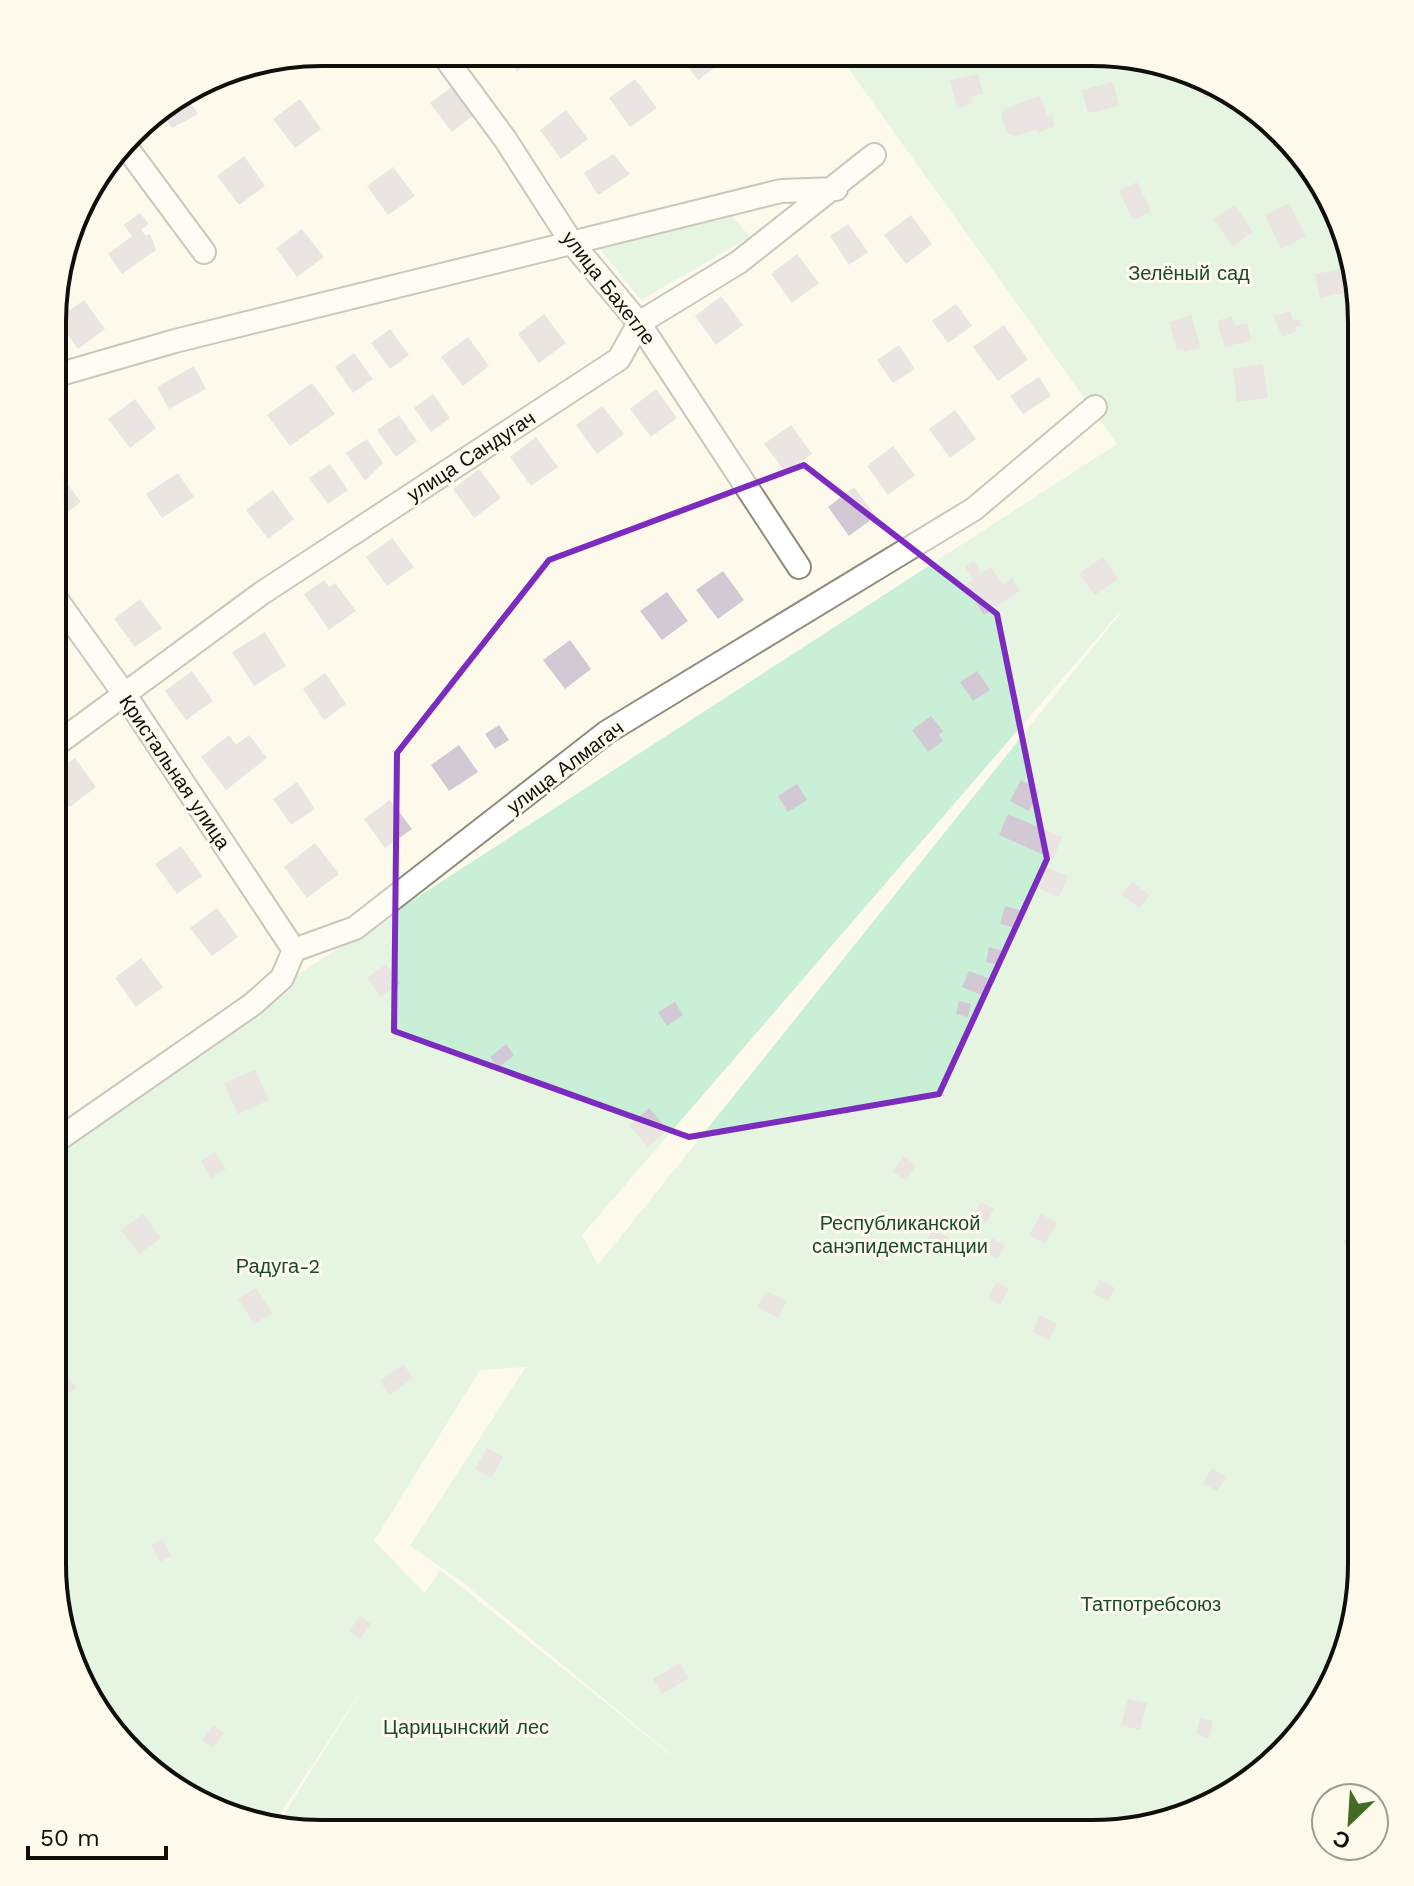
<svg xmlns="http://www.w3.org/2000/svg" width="1414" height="1886" viewBox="0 0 1414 1886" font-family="'Work Sans',sans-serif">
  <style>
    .green { fill: #c9efd6; fill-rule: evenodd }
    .building { fill: #d2c9d5 }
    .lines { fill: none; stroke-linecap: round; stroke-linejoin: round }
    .street-casing { stroke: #8e8b7e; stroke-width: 26 }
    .street { stroke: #fff; stroke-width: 22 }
    .marked { fill: none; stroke: #7b2cbf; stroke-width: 6; stroke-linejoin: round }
    .labels { text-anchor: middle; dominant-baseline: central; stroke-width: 6; stroke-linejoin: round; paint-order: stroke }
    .park-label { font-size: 20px; fill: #19492f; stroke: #fdfaec }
    .street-label { font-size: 20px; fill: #100f0a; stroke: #fdfaec }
    .rim { fill: none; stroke: #100f0a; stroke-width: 4 }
  </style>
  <rect width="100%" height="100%" fill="#fdfaec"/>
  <path class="green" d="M838 54H1127L1256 108 1334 202 1362 322 1361 1582 1316 1714 1212 1806 1092 1834 288 1832 276 1827 368 1681 272 1826 172 1788 80 1684 52 1564 53 1149 291 979 1117 444ZM1118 614 1119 615 598 1265 582 1235ZM526 1367 410 1546 461 1581 697 1776 440 1570 425 1593 374 1541 480 1370Z
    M731 215 750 237 641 300 600 249Z"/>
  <path class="building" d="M364 52H393L396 56 385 64 382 59 375 64Z
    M503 53H542L517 71Z
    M678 53H719L725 60 698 80Z
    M978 74 983 94 970 97 972 104 957 108 950 80Z
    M635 79 657 108 630 127 609 98Z
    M1113 82 1119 106 1088 113 1082 90Z
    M457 83 478 112 452 132 430 103Z
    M1200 85 1222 94 1204 98Z
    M185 95 198 114 172 128 159 110Z
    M1040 96 1048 117 1052 116 1055 126 1038 133 1037 129 1015 136 1008 134 1001 115 1004 109Z
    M300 99 321 129 295 148 273 119Z
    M566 110 588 139 561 159 540 130Z
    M613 154 630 174 598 195 584 173Z
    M244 156 265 186 239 205 217 176Z
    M393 167 415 196 388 215 367 186Z
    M1137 182 1151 211 1133 220 1119 191Z
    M1289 203 1306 236 1281 249 1265 215Z
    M1235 205 1253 232 1232 246 1214 219Z
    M140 213 149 224 141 230 146 236 150 234 156 250 122 274 108 254 132 236 124 225Z
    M911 215 932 244 906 264 884 235Z
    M848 224 868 252 849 265 830 236Z
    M302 229 324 257 297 277 276 248Z
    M797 254 819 283 792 303 771 274Z
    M1348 268 1353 291 1320 298 1315 274Z
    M721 296 743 325 716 345 695 316Z
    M84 300 105 329 78 349 57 319Z
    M956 304 972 326 948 343 932 321Z
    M1290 311 1293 321 1299 319 1301 326 1296 327 1297 331 1282 337 1274 316Z
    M544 314 566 343 539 363 518 334Z
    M1191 315 1201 348 1184 352 1183 348 1177 350 1169 322Z
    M1232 316 1235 326 1247 323 1252 340 1225 347 1217 321Z
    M1004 325 1028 360 998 381 973 347Z
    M390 329 409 355 390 369 371 343Z
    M468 337 489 366 463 386 441 357Z
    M899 345 915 369 893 383 877 360Z
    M354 353 373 379 353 393 335 367Z
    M1263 364 1268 398 1237 402 1233 369Z
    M194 366 206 389 169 409 157 387Z
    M1039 377 1051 396 1023 414 1010 396Z
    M312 383 335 414 290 446 267 415Z
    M656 389 677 418 651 437 630 409Z
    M433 394 450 418 431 432 414 408Z
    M135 399 156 428 130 448 108 419Z
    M602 406 624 434 597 454 576 425Z
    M955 410 976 439 950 458 929 429Z
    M399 415 417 441 396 457 377 430Z
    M791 425 812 454 786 473 764 444Z
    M536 437 558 467 531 486 510 457Z
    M367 439 383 463 365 481 346 453Z
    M893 446 915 475 888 495 867 466Z
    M330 464 348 490 328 504 309 478Z
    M479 469 501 498 474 518 453 489Z
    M59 473 81 502 54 522V477Z
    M178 473 194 497 162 518 146 494Z
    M854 487 876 516 849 536 828 507Z
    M273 490 294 519 268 539 246 510Z
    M392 538 414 567 387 586 366 557Z
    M1103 557 1118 579 1095 595 1079 574Z
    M974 561 981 573 991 567 1003 585 1012 578 1020 591 984 615 964 585 973 579 965 567Z
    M723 571 744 600 718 619 696 590Z
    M324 580 329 587 335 583 356 611 329 630 304 594Z
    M667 592 688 621 662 640 640 611Z
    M140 599 162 628 135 647 114 619Z
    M265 632 286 666 254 686 232 652Z
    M570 640 591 669 565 689 543 660Z
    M54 669 66 686 54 695Z
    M192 671 213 701 186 720 165 691Z
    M977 671 990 690 973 701 960 682Z
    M325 673 346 704 324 720 303 689Z
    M931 716 943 731 939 735 943 741 928 752 912 730Z
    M499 725 509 740 495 749 485 734Z
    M229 735 236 745 249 735 267 758 226 790 201 757Z
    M459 745 478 772 449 791 431 765Z
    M75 758 96 787 70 807 53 785V774Z
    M1021 780 1040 790 1029 811 1010 801Z
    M297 782 315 809 291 825 273 799Z
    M797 784 807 800 788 812 778 796Z
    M390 800 412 829 385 848 364 819Z
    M1008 814 1062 837 1053 859 999 835Z
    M315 843 339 874 307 898 284 867Z
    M181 846 202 876 177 894 155 864Z
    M1046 867 1068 876 1059 897 1038 888Z
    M1132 882 1150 895 1140 908 1122 895Z
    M1005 906 1023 911 1019 929 1000 924Z
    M217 908 238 937 212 956 190 928Z
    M989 947 1001 950 998 965 986 962Z
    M141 958 163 987 136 1007 115 978Z
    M386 964 400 983 381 997 367 978Z
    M969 971 988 978 982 995 962 987Z
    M959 1001 971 1004 968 1017 956 1014Z
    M675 1002 683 1015 667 1026 658 1012Z
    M506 1044 514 1055 498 1068 490 1057Z
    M255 1070 269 1100 238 1114 224 1083Z
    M649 1108 668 1130 648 1147 629 1125Z
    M215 1152 226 1169 211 1178 201 1161Z
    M903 1156 916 1165 906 1180 893 1172Z
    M981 1202 994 1209 986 1223 973 1216Z
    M143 1214 161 1238 139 1254 121 1230Z
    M1041 1214 1057 1223 1045 1244 1029 1235Z
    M1356 1221 1362 1225V1254L1343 1243Z
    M933 1229 949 1238 942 1251 926 1242Z
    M992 1238 1005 1245 998 1259 984 1252Z
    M1100 1280 1115 1288 1108 1301 1093 1293Z
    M997 1282 1009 1289 1000 1305 988 1298Z
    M256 1288 272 1313 254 1324 238 1299Z
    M766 1291 787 1301 778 1318 758 1307Z
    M1040 1315 1057 1324 1049 1340 1033 1332Z
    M403 1364 413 1378 390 1395 380 1381Z
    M63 1369 76 1388 52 1404V1376Z
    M487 1448 503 1457 491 1478 475 1469Z
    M1212 1468 1226 1477 1217 1491 1203 1483Z
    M162 1539 171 1556 160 1562 151 1545Z
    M360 1616 371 1624 360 1639 349 1631Z
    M680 1663 689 1678 662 1694 653 1679Z
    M1128 1699 1147 1703 1140 1730 1121 1725Z
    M1200 1718 1213 1721 1209 1738 1196 1734Z
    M213 1725 224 1733 213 1748 202 1740Z"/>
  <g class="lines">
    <defs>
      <path id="street" d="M441 52 505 139 572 243 639 323 799 567
        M124 144 204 252
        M54 376 175 341 781 191 836 189
        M54 596 125 695 294 950
        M54 746 262 593 619 359 639 323 739 262 874 155
        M53 1143 253 1004 282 978 294 950 355 928 607 732 974 509 1095 407"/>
    </defs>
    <use href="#street" class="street-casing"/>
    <use href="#street" class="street"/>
  </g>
  <path d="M0 0H1414V1886H0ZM804 465 997 614 1047 859 939 1094 689 1137 394 1031 397 753 549 560Z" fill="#fdfaec" fill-opacity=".55" fill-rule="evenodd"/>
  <path class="marked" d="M804 465 997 614 1047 859 939 1094 689 1137 394 1031 397 753 549 560Z"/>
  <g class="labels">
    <g class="park-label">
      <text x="1189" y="273">Зелёный сад</text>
      <text x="900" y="1223">Республиканской<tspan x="900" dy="23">санэпидемстанции</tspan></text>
      <text x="278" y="1266">Радуга-2</text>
      <text x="1151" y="1604">Татпотребсоюз</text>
      <text x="466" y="1727">Царицынский лес</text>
    </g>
    <g class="street-label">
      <text transform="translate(609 288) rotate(52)">улица Бахетле</text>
      <text transform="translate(471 456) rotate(-33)">улица Сандугач</text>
      <text transform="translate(565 767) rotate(-37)">улица Алмагач</text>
      <text transform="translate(175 772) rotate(56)">Кристальная улица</text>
    </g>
  </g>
  <path d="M0 0H1414V1886H0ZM322 66H1092A256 256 0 0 1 1348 322V1564A256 256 0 0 1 1092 1820H322A256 256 0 0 1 66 1564V322A256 256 0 0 1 322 66Z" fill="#fdfaec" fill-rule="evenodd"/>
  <path class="rim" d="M322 66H1092A256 256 0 0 1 1348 322V1564A256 256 0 0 1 1092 1820H322A256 256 0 0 1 66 1564V322A256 256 0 0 1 322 66Z"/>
  <g transform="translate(1350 1822) rotate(205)"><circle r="38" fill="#fdfaec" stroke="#9e9c92" stroke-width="2"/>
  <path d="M0-6L14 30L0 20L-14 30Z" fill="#446b26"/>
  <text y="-12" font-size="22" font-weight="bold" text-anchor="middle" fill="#100f0a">С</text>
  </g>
  <path d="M28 1846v12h138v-12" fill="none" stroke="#100f0a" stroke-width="4"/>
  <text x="40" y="1846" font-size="24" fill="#100f0a" stroke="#fdfaec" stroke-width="6" paint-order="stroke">50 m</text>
</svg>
